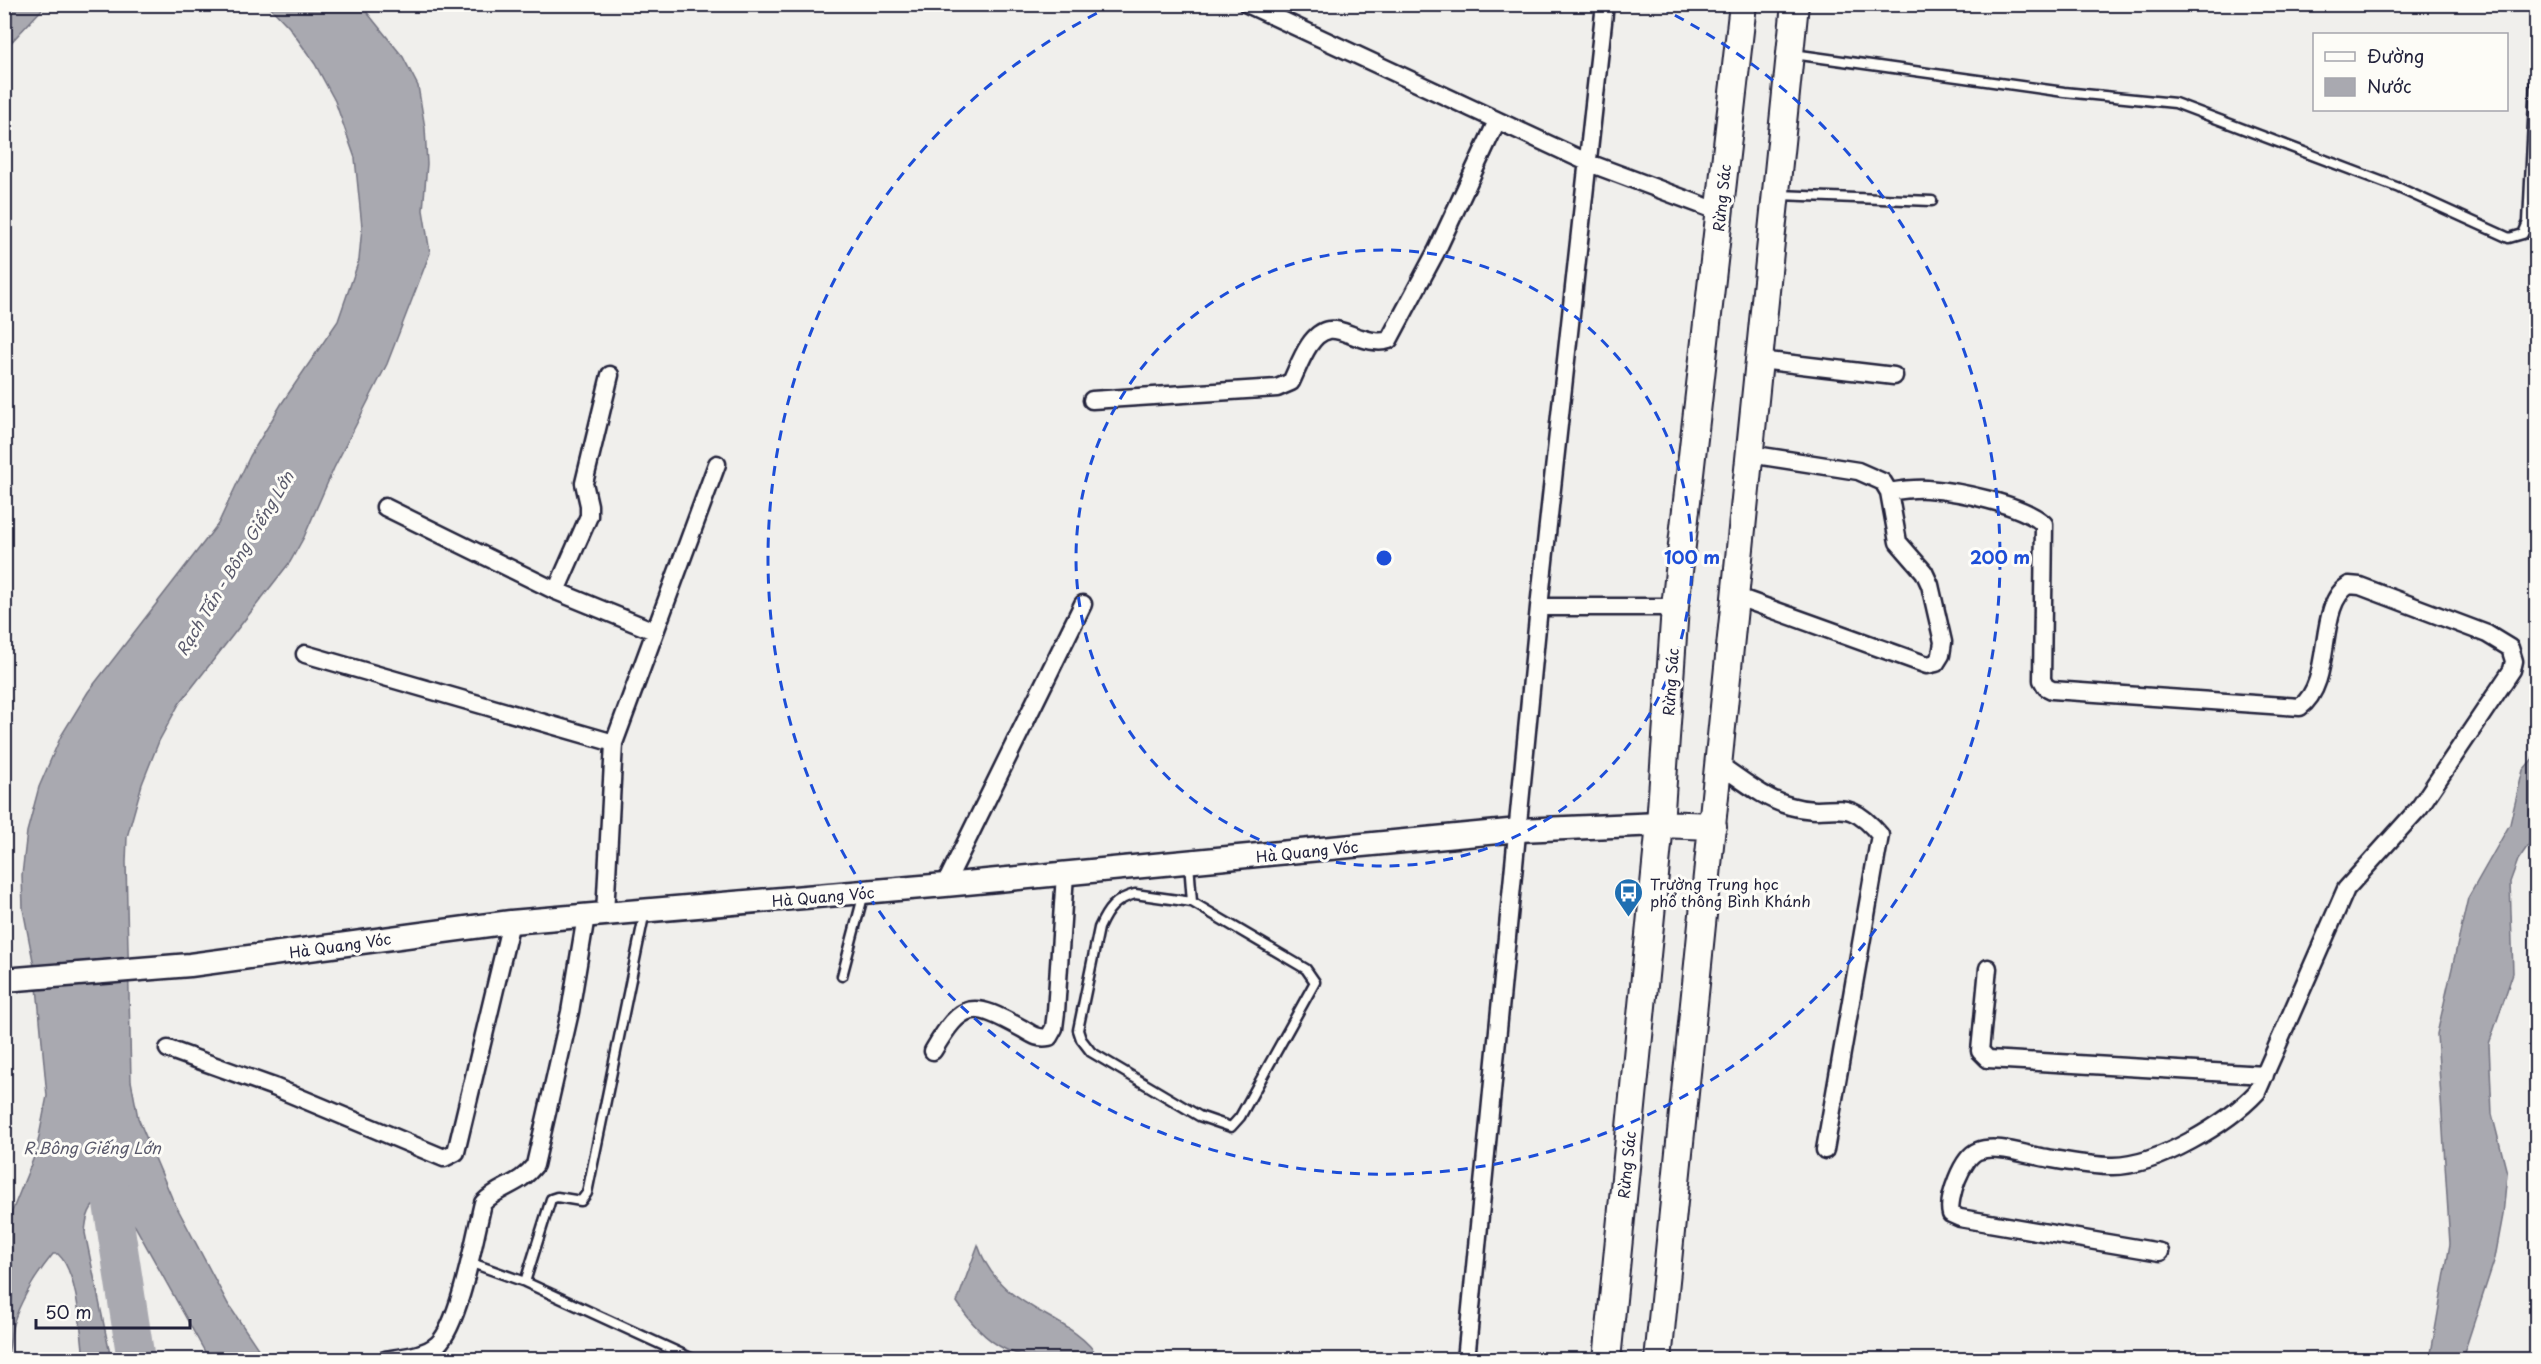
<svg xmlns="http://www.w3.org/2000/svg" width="2541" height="1364" viewBox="0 0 2541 1364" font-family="'Playpen Sans',sans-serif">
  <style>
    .water { fill: #a9a9b0; stroke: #737381; stroke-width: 1.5 }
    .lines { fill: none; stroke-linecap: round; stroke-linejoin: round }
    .river { stroke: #a9a9b0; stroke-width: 38 }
    .lane-casing { stroke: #22223b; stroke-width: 13 }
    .street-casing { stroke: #22223b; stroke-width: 21 }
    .secondary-casing { stroke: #22223b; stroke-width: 27 }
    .primary-casing { stroke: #22223b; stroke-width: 30 }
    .lane { stroke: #fdfcf7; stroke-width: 8 }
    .street { stroke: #fdfcf7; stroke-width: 16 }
    .secondary { stroke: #fdfcf7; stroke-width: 22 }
    .primary { stroke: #fdfcf7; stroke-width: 26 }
    .ring { fill: none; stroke: #1d4ed8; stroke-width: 3; stroke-dasharray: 10 8 }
    .labels { text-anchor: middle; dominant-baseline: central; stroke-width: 6; stroke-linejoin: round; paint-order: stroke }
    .street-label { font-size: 15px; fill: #22223b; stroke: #fdfcf7 }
    .poi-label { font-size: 15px; fill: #22223b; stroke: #fdfcf7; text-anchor: start }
    .water-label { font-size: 16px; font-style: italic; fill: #58586a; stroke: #fdfcf7 }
    .centre { fill: #1d4ed8; stroke: #fdfcf7; stroke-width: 3 }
    .ring-label { font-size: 18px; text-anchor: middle; font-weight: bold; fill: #1d4ed8; stroke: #fdfcf7; stroke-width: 6; stroke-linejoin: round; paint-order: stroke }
  </style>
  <rect width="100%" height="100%" fill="#f0efec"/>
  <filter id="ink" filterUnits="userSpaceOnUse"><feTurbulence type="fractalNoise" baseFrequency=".0167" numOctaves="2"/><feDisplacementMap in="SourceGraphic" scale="12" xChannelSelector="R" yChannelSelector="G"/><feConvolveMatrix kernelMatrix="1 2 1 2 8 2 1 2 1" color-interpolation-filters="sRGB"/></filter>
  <g filter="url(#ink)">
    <path class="water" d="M5 4 46 5 5 49 4 5Z
      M268 5H361L403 57 418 86 425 128 427 164 423 210 430 253 387 364 334 468 304 537 290 562 179 704 159 741 142 784 127 837 126 862 131 1081 138 1118 172 1198 228 1304 265 1359H209L135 1226 123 1211 104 1199C89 1203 86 1218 85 1233L111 1359H84C81 1333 78 1272 58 1254H53C37 1274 21 1299 13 1324 10 1335 11 1352 5 1360V1229L36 1152 47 1096 36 976 23 909 22 875 27 832 39 787 61 736 88 692 218 524 250 456 282 403 338 321 359 260 362 227 355 158 335 101 315 64 289 27Z
      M2536 755V834L2518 860 2510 882 2513 973 2489 1044 2492 1114 2507 1173 2503 1215 2495 1258 2462 1359H2430L2450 1244 2437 1034 2468 898 2510 824 2523 770Z
      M978 1245C1001 1314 1069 1310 1100 1359 1030 1360 998 1364 957 1302Z"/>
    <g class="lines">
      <path class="river" d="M104 1151 136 1360"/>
      <defs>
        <path id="lane" d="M1793 54 2064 92 2175 103 2399 188 2509 238 2523 234 2528 222 2536 60
          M1779 195 1932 201
          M1189 863 1192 902
          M1135 894 1192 902 1306 969 1315 982 1240 1117 1231 1127 1199 1116 1091 1052 1081 1039 1078 1030 1099 928C1107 910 1115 899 1135 894Z
          M645 911 587 1193 581 1201 557 1197 551 1199 525 1282 695 1360
          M842 976 864 893
          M469 1262 525 1282"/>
        <path id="street" d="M1247 4 1589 163 1720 212
          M1759 360 1894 376
          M1092 400 1277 388 1291 382C1299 366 1309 333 1329 330 1338 328 1352 336 1361 338 1370 341 1380 343 1389 340L1437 250 1497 121
          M1889 492C1901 490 1914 488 1927 489 1957 491 2022 504 2044 524L2042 680 2046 687 2052 690 2300 707C2335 682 2315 605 2349 585L2360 586 2487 634 2510 648 2514 661 2512 670 2419 808 2346 889 2257 1092C2228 1123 2158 1166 2113 1166 2089 1166 2065 1161 2041 1157 2023 1154 1995 1144 1978 1151 1962 1157 1947 1199 1951 1214L1960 1218 2160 1252
          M385 507 556 591 654 631
          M556 591 589 516V505L584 483 610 375
          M1735 596 1927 665 1936 663 1941 655 1943 642 1930 585 1924 572 1898 542 1889 492 1883 482 1858 471 1749 454
          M1539 607H1675
          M305 654 614 743
          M1718 764C1741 779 1764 799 1790 806 1835 819 1844 792 1880 835L1825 1150
          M945 885 1083 604
          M605 914 614 743 717 464
          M1988 968 1980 1051 1988 1059 2265 1075
          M168 1049 274 1087 444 1158 456 1152 511 922
          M933 1051C963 1000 972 1001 1023 1029 1033 1035 1038 1039 1049 1037L1054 1028 1056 1012 1065 874
          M385 1360C402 1357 425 1356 438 1344 460 1323 475 1235 483 1203 500 1185 518 1187 535 1165L570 1012 586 916
          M1466 1360 1539 607 1605 4"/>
        <path id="secondary" d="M4 980 190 965 511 922 945 885 1519 830 1660 824"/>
        <path id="primary" d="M1660 824 1713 826
          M1607 1360 1660 824 1675 607 1743 4
          M1658 1360 1795 4"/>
      </defs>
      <use href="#lane" class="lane-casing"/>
      <use href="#street" class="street-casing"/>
      <use href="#secondary" class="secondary-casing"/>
      <use href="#primary" class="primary-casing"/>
      <use href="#lane" class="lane"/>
      <use href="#street" class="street"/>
      <use href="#secondary" class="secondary"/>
      <use href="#primary" class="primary"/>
    </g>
  </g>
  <g class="ring">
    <circle cx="1384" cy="558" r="308"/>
    <path d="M1659 7A616 616 0 1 1 1109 7"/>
  </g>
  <defs>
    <symbol id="bus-pin" viewBox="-11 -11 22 30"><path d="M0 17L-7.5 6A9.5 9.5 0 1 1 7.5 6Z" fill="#1f6fb2" stroke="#fdfcf7"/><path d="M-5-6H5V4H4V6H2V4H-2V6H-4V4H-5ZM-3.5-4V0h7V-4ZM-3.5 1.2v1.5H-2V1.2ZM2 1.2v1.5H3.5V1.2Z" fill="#fff"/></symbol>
  </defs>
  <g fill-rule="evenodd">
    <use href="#bus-pin" x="1612" y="876" width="33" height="45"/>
  </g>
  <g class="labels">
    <g class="street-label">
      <text transform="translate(1721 198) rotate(-84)">Rừng Sác</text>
      <text transform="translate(1670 682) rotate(-86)">Rừng Sác</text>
      <text transform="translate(1307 851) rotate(-6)">Hà Quang Vóc</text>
      <text transform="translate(823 896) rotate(-5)">Hà Quang Vóc</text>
      <text transform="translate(340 945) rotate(-8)">Hà Quang Vóc</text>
      <text transform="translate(1626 1165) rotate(-84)">Rừng Sác</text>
    </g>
    <g class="poi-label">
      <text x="1650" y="883">Trường Trung học<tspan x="1650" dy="17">phổ thông Bình Khánh</tspan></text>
    </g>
    <g class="water-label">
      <text transform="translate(234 563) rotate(-59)">Rạch Tấn - Bông Giếng Lớn</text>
      <text x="92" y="1147">R.Bông Giếng Lớn</text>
    </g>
  </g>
  <circle cx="1384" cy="558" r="9" class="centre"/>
  <g class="ring-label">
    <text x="1692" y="564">100 m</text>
    <text x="2000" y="564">200 m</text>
  </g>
  <rect width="2541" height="1364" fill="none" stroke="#fdfcf7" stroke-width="24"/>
  <rect x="12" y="12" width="2517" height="1340" fill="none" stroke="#22223b" stroke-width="2" filter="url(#ink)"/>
  <rect x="2313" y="33" width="195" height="78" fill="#fdfcf7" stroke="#a5a5ac" stroke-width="1.5"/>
  <rect x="2325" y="52" width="30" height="9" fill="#fdfcf7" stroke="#a5a5ac" stroke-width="1.5"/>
  <text x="2367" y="63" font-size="18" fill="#22223b">Đường</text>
  <rect x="2325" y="78" width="30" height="18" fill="#a9a9b0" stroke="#a5a5ac" stroke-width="1.5"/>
  <text x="2367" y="93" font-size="18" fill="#22223b">Nước</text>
  <path d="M36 1319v9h154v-9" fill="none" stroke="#22223b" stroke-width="3"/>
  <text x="45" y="1319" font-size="18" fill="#22223b" stroke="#fdfcf7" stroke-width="4.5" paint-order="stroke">50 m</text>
</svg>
